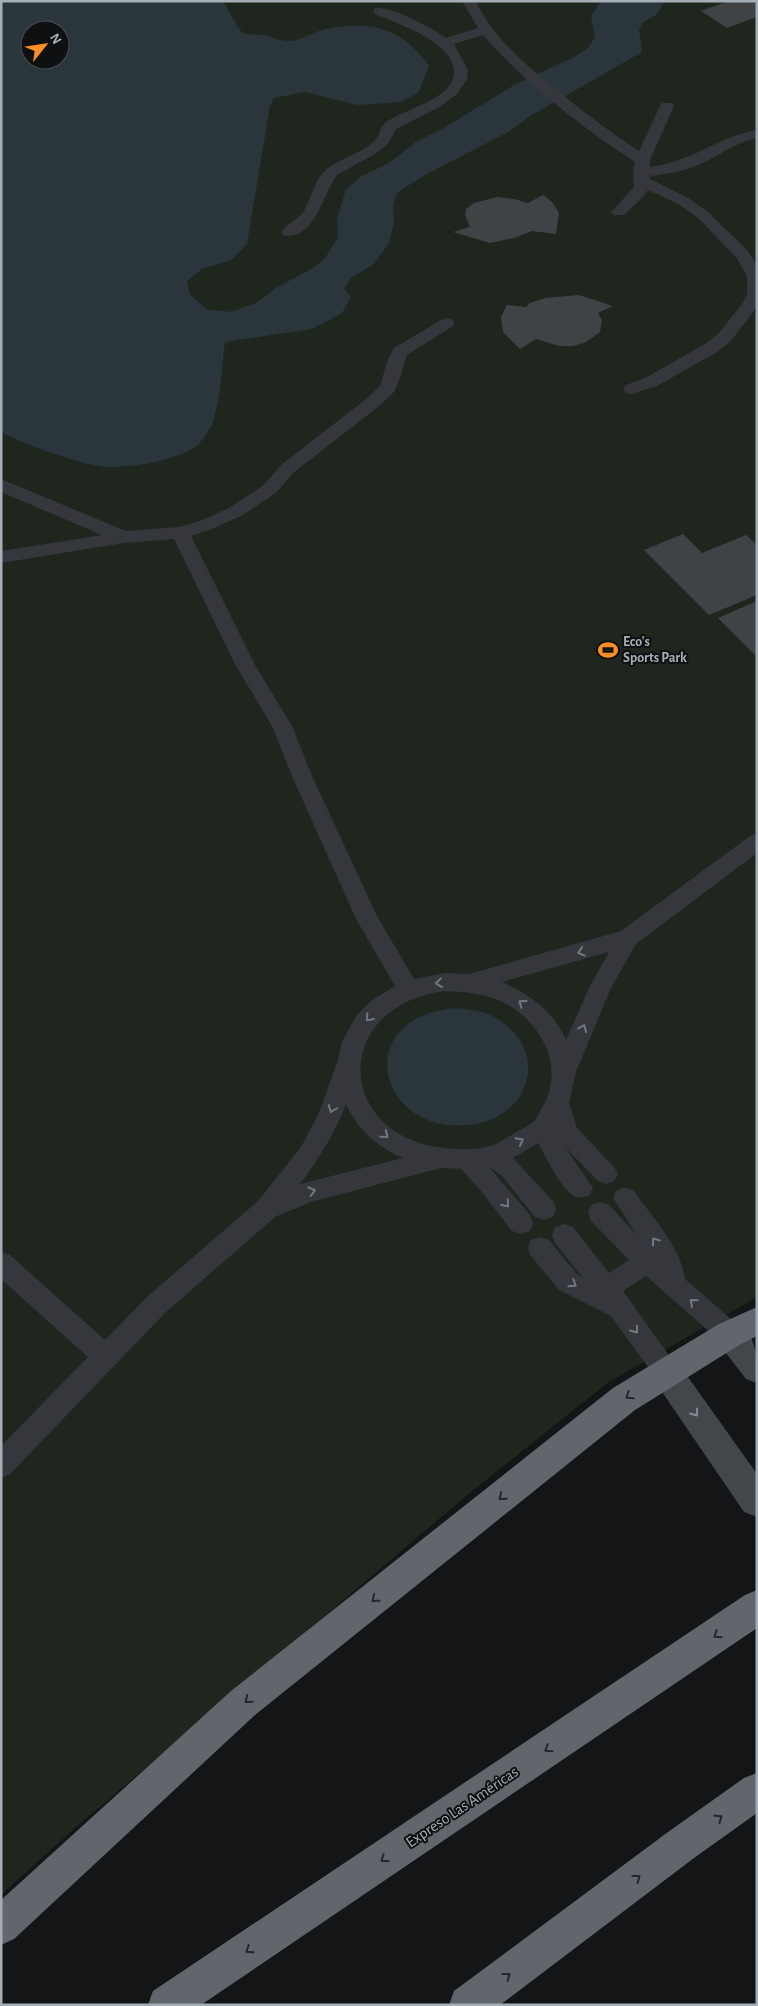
<svg xmlns="http://www.w3.org/2000/svg" width="758" height="2006" viewBox="0 0 758 2006" font-family="'Alegreya Sans',sans-serif">
  <style>
    .green { fill: #1e261e; fill-rule: evenodd }
    .water { fill: #2a363b; fill-rule: evenodd }
    .building { fill: #404346 }
    .lines { fill: none; stroke-linecap: round; stroke-linejoin: round }
    .lane { fill: #35373c; fill-rule: evenodd }
    .secondary { fill: #43474c; fill-rule: evenodd }
    .highway { fill: #61666d; fill-rule: evenodd }
    .oneway { stroke: #737880 }
    .oneway2 { stroke: #242628 }
    .oneway3 { stroke: #838a92 }
    .labels { text-anchor: middle; dominant-baseline: central; stroke-width: 4; stroke-linejoin: round; paint-order: stroke }
    .poi-label { font-size: 14px; font-weight: bold; fill: #a5aeb7; stroke: #0f1011; text-anchor: start }
    .near-street-label { font-size: 16px; fill: #a5aeb7; stroke: #0f1011 }
  </style>
  <rect width="100%" height="100%" fill="#141516"/>
  <path class="green" d="M1 1H757V1297L606 1384 466 1496 76 1827 1 1895ZM30 30H60V60H30Z"/>
  <path class="water" d="M1 1H223C228 8 236 26 241 31 247 36 256 34 263 35 272 37 280 41 289 41 299 41 311 33 322 30 367 19 402 27 429 66L418 93 401 102 357 105 305 92 274 98 270 106 247 244 231 260 202 269 187 281 190 295 207 309 231 312 258 302 276 288 313 268 325 258 338 237 337 219 346 189 362 176 389 163 417 141 444 128 514 85 574 57 589 47 595 37 591 16 601 1H663V4L657 14 642 23 639 30 642 52 532 115 508 132 427 174 398 192 393 204 394 222 389 243 374 264 351 278 344 289 351 297 342 313 312 329 225 342C222 364 220 409 211 427 207 433 200 444 194 448 171 461 135 467 109 467 86 467 23 444 1 432ZM30 30H60V60H30Z
    M455 1008C466 1009 478 1010 488 1014 552 1043 535 1119 468 1125 378 1134 349 1018 455 1008Z"/>
  <path class="building" d="M729 1H757V17L727 28 701 11Z
    M543 195 552 202 559 213 556 234 532 231 514 238 490 243 453 232 470 227 465 215 466 209 474 203 497 197 514 199 528 203Z
    M579 295 613 306 598 313 602 320 600 332 586 342 573 346H559L536 339 520 349 503 332 501 317 507 305 526 307 530 303 545 298Z
    M683 534 702 553 746 535 757 545V595L709 615 644 550Z
    M757 601V657L718 618Z"/>
  <g class="lines">
    <path class="lane" d="M462 1H476C493 38 525 64 556 89 583 112 610 132 639 151L660 106 662 103H672L674 106 650 160V167C692 162 717 137 757 130V138C738 142 724 152 707 161 689 170 670 174 650 176V179L688 198 707 211 748 251 757 265V307L730 342 717 352 657 386 632 394 626 393 623 389 626 385 645 378 705 344 718 334 742 304 747 295V276L736 257 697 217 678 204 648 190 643 197 624 215H614L611 212 614 209 634 187 633 173 635 162C580 126 527 85 483 35L454 44 468 70 467 79 457 94 441 106 396 129 388 144 375 154 337 175C324 191 314 243 283 235L281 232C288 222 299 220 305 209 312 196 315 178 327 169 342 157 364 153 376 139 380 134 380 127 385 123 403 109 453 100 454 73 455 42 398 24 375 14L373 11 375 8C389 5 434 29 446 38L478 28Z
      M447 318 453 320 455 323 453 326 407 355 400 378 394 392 378 407 293 473 276 493 241 516 212 529 191 536 255 665 292 726 312 776 377 916 414 979 445 973 469 974 621 931 750 836 757 834V853L636 944 611 988 576 1072 569 1103 577 1128 614 1167 618 1174 614 1181 606 1184 598 1181 565 1147 593 1188 590 1195C584 1197 580 1199 574 1196 562 1190 545 1156 538 1143L513 1158 553 1201 556 1209 553 1217 544 1220 535 1217 502 1176 489 1167 530 1215 533 1223 530 1231 521 1234 512 1231 481 1191 461 1169 441 1168 311 1202 275 1217 166 1312 10 1474 1 1478V1446L88 1357 1 1279V1252L10 1255 105 1340 148 1296 258 1201 301 1147 318 1115 337 1063 342 1042 356 1016 371 1001 395 986 356 919 292 776 272 726 236 666 174 539 124 543 1 563V551L102 535 1 492V479L126 531 179 527 200 521 229 508 264 485 281 465 366 399 380 386 388 359 394 348 441 320ZM609 952 590 986 566 1040C553 1011 531 995 502 982ZM445 991C468 992 490 994 510 1006 544 1027 564 1069 543 1106 540 1111 537 1119 533 1122 527 1127 519 1130 513 1134 506 1138 498 1144 490 1146 475 1150 459 1150 444 1148 335 1136 330 1006 445 991ZM346 1104C358 1130 376 1146 403 1158L300 1184C319 1159 335 1133 346 1104Z
      M625 1187 634 1191C652 1217 681 1247 685 1279L739 1326 743 1334 739 1342 730 1346 721 1342 646 1276 623 1291 676 1365 680 1373 676 1381 667 1385 658 1381 611 1316 559 1290 531 1256 528 1248 531 1240 540 1237 549 1240 577 1274 582 1277 555 1243 552 1235 555 1227 564 1224 573 1227 609 1273 629 1260 591 1221 588 1213 591 1205 600 1202 609 1205 637 1235 613 1198 616 1191Z"/>
    <path class="secondary" d="M730 1320C758 1332 757 1355 757 1383L746 1379 719 1344 714 1334 719 1324Z
      M667 1358 678 1363 757 1474V1517L744 1512 656 1383 651 1373 656 1363Z"/>
    <path class="highway" d="M757 1307V1336L741 1344 635 1410 255 1715 14 1939 1 1945V1900L231 1691 613 1388 719 1324Z
      M757 1590V1628L201 2005H148L153 1991 745 1595Z
      M757 1773V1813L694 1858 500 2005H449L454 1991 668 1832 744 1778Z"/>
  </g>
  <defs><path id="oneway-chevron" d="M-2-3.5L2.5 0L-2 3.5" fill="none" stroke-width="1.6" stroke-linecap="round" stroke-linejoin="round" transform="scale(1.25)"/></defs>
  <g class="oneway">
    <use href="#oneway-chevron" transform="translate(581 952) rotate(164)"/>
    <use href="#oneway-chevron" transform="translate(439 983) rotate(173)"/>
    <use href="#oneway-chevron" transform="translate(522 1003) rotate(-144)"/>
    <use href="#oneway-chevron" transform="translate(369 1018) rotate(131)"/>
    <use href="#oneway-chevron" transform="translate(583 1028) rotate(-67)"/>
    <use href="#oneway-chevron" transform="translate(332 1109) rotate(111)"/>
    <use href="#oneway-chevron" transform="translate(385 1135) rotate(39)"/>
    <use href="#oneway-chevron" transform="translate(520 1141) rotate(-28)"/>
    <use href="#oneway-chevron" transform="translate(312 1191) rotate(-16)"/>
    <use href="#oneway-chevron" transform="translate(506 1204) rotate(51)"/>
    <use href="#oneway-chevron" transform="translate(655 1241) rotate(-126)"/>
    <use href="#oneway-chevron" transform="translate(573 1284) rotate(33)"/>
    <use href="#oneway-chevron" transform="translate(693 1302) rotate(-140)"/>
    <use href="#oneway-chevron" transform="translate(635 1330) rotate(54)"/>
  </g>
  <g class="oneway2">
    <use href="#oneway-chevron" transform="translate(629 1396) rotate(147)"/>
    <use href="#oneway-chevron" transform="translate(502 1497) rotate(141)"/>
    <use href="#oneway-chevron" transform="translate(375 1599) rotate(141)"/>
    <use href="#oneway-chevron" transform="translate(717 1635) rotate(146)"/>
    <use href="#oneway-chevron" transform="translate(248 1700) rotate(141)"/>
    <use href="#oneway-chevron" transform="translate(548 1749) rotate(146)"/>
    <use href="#oneway-chevron" transform="translate(719 1818) rotate(-35)"/>
    <use href="#oneway-chevron" transform="translate(384 1859) rotate(146)"/>
    <use href="#oneway-chevron" transform="translate(637 1878) rotate(-37)"/>
    <use href="#oneway-chevron" transform="translate(249 1950) rotate(146)"/>
    <use href="#oneway-chevron" transform="translate(507 1976) rotate(-37)"/>
  </g>
  <use class="oneway3" href="#oneway-chevron" transform="translate(695 1413) rotate(55)"/>
  <defs>
    <symbol id="stadium-bare" viewBox="-9 -9 18 18"><path d="M0-5a6.5 5 0 1 0 0 10a6.5 5 0 1 0 0-10ZM-3.5-1.8h7v3.6h-7Z" fill="#fc8e27" stroke="#0f1011" stroke-width="2.5" paint-order="stroke"/></symbol>
  </defs>
  <g fill-rule="evenodd">
    <use href="#stadium-bare" x="594" y="636" width="28" height="28"/>
  </g>
  <g class="labels">
    <g class="poi-label">
      <text x="623" y="642">Eco's<tspan x="623" dy="16">Sports Park</tspan></text>
    </g>
    <g class="near-street-label">
      <text transform="translate(462 1807) rotate(-34)">Expreso Las Américas</text>
    </g>
  </g>
  <rect width="758" height="2006" fill="none" stroke="#a5aeb7" stroke-width="5"/>
  <g transform="translate(45 45) rotate(60)"><circle r="24" fill="#0f1011" stroke="#4b4f53"/>
  <path d="M0-4L9 19L0 12L-9 19Z" fill="#fc8e27"/>
  <text y="-8" font-size="14" font-weight="bold" text-anchor="middle" fill="#a5aeb7">N</text>
  </g>
</svg>
